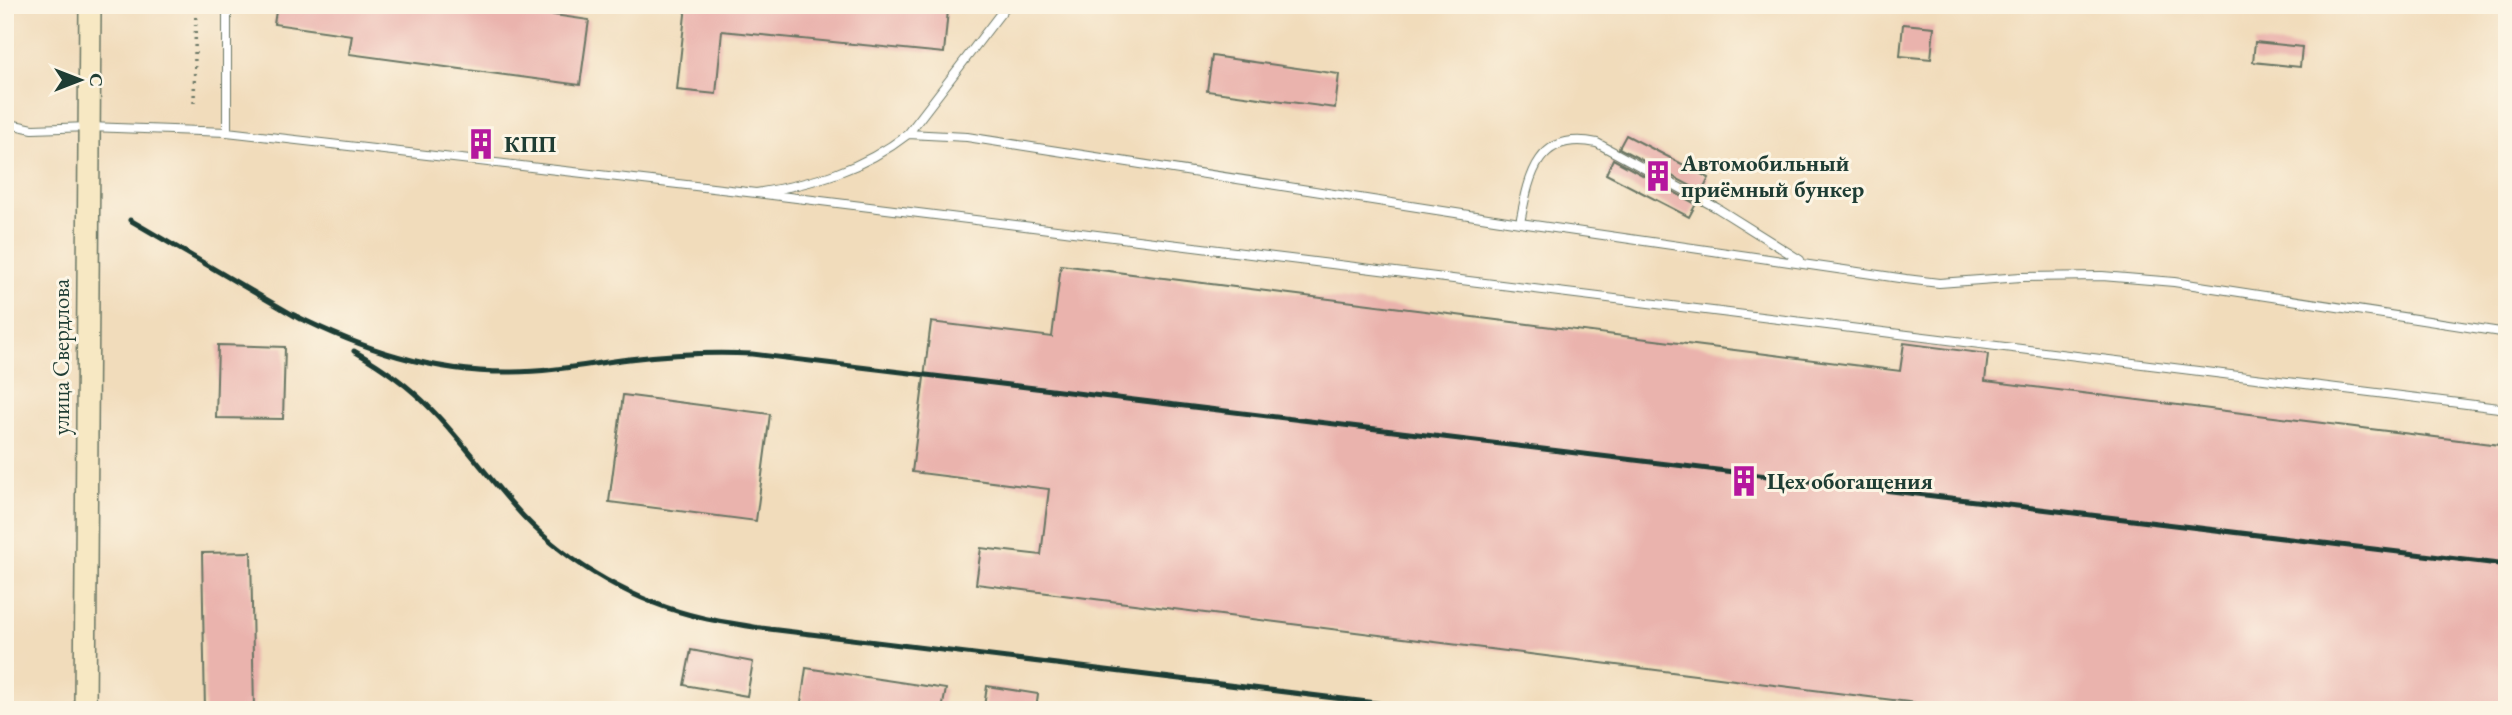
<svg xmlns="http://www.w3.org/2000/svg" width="2512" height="715" viewBox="0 0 2512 715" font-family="'EB Garamond',serif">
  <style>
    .building { fill: #eab3ad }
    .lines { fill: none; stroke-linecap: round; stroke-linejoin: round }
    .service-casing { stroke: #687563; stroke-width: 10 }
    .secondary-casing { stroke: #687563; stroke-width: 24 }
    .path { stroke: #687563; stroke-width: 3.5; stroke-dasharray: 2 5; stroke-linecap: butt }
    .service { stroke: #fff; stroke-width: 8 }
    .secondary { stroke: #f7e8c3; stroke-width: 21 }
    .rail { stroke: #1f3d34; stroke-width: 5 }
    .labels { text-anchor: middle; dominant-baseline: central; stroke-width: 6; stroke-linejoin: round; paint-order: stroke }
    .poi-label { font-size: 23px; font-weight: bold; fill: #1f3d34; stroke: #fcf5e5; text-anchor: start }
    .street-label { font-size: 23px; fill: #1f3d34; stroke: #fcf5e5 }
  </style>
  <rect width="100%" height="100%" fill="#fcf5e5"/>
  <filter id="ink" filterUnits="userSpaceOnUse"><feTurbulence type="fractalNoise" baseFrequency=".0143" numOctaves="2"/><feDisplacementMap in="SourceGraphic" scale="14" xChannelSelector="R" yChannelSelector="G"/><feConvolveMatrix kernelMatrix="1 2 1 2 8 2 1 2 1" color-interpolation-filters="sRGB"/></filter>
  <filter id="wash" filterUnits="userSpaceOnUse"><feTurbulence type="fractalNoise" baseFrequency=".00686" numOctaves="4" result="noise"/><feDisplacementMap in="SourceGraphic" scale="28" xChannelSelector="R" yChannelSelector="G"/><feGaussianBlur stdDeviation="1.57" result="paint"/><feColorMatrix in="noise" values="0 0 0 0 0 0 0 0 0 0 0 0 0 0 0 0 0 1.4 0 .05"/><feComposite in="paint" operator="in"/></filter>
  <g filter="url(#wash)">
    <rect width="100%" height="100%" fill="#f1dcbb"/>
    <g id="blocks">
      <path class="building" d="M277 5H484L589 20 580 85 349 54 352 35 274 24Z
        M686 5H900L948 10 944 53 722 31 716 94 677 90Z
        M1903 24 1934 27 1931 59 1900 56Z
        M2255 42 2302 47 2300 67 2253 62Z
        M1212 56 1339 74 1335 108 1207 91Z
        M1626 135 1709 178 1702 192 1619 148Z
        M1613 159 1696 204 1689 217 1606 174Z
        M1061 265 1900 371 1904 343 1988 354 1985 381 2507 446V710H1972L976 584 981 548 1041 555 1049 489 912 472 931 322 1052 337Z
        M218 345 285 347 283 419 216 418Z
        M623 395 770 414 756 521 609 502Z
        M251 552 254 710H205L202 553Z
        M691 650 753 662 747 696 684 685Z
        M806 668 946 689 942 710H800Z
        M987 686 1038 694 1036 710H1004L984 707Z"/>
    </g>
  </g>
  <g filter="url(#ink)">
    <use href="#blocks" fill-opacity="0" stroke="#687563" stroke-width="2"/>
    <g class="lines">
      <defs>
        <path id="service" d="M5 123 33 129 89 127 227 132 756 193C812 184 862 170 908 134L1007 5
          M227 132V5
          M908 134 967 137 1520 223 1906 279 1939 283 2021 277 2102 276 2174 282 2507 333
          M756 193 2507 409
          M1520 223C1529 177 1536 130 1597 143L1717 208 1800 260
          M592 710 593 705 618 710"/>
        <path id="secondary" d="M85 710 90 5"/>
      </defs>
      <use href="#service" class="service-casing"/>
      <use href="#secondary" class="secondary-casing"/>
      <path class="path" d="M194 103 196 5"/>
      <use href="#service" class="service"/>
      <use href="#secondary" class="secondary"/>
      <path class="rail" d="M130 220 300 319
        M292 314C362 349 432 373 512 372 551 372 590 364 629 359 670 354 711 352 752 354L2507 565
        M354 351C382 367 408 385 430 408 464 442 491 482 524 517 571 566 637 603 703 618 722 622 742 625 761 628L1433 710"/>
    </g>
  </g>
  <defs>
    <symbol id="building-bare" viewBox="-9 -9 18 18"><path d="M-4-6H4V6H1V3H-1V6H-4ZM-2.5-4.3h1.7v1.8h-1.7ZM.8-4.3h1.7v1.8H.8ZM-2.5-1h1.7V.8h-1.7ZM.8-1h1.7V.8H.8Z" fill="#b5179e" stroke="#fcf5e5" stroke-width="2.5" paint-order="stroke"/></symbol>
  </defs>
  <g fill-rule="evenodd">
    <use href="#building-bare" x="459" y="122" width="44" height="44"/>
    <use href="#building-bare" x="1636" y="154" width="44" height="44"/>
    <use href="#building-bare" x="1722" y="459" width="44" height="44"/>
  </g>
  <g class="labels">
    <g class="poi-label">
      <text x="504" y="144">КПП</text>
      <text x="1681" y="163">Автомобильный<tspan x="1681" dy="26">приёмный бункер</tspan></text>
      <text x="1767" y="481">Цех обогащения</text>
    </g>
    <g class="street-label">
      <text transform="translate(61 357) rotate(-90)">улица Свердлова</text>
    </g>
  </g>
  <rect width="2512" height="715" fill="none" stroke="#fcf5e5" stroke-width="28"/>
  <g transform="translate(80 80) rotate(90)" stroke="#fcf5e5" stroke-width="5" paint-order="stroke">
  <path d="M0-5L12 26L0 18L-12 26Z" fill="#1f3d34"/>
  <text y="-10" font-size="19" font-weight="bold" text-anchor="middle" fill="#1f3d34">С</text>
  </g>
</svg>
